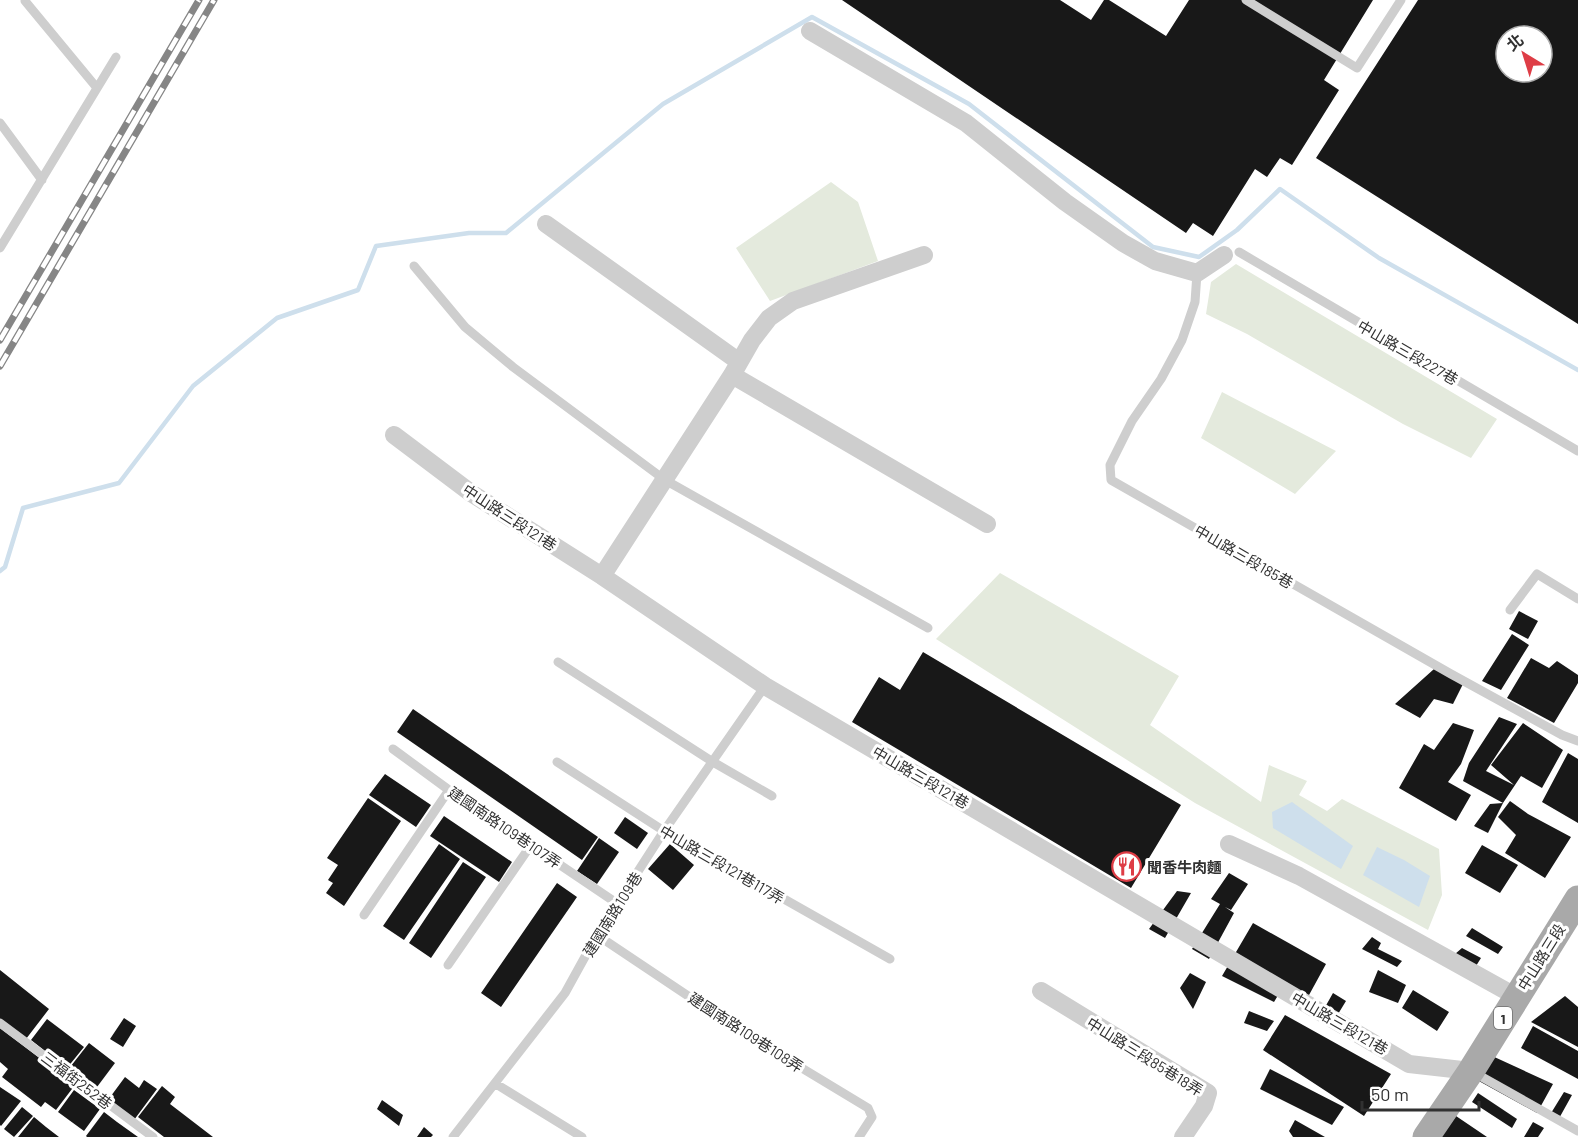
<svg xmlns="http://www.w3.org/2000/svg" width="1578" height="1137" viewBox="0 0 1578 1137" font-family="Barlow,'Noto Sans TC',sans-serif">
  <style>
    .green { fill: #e4eadd }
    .water { fill: #cedfec }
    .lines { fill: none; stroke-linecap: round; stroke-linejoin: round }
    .stream { stroke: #cedfec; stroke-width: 4.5 }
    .building { fill: #181818; fill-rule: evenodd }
    .lane { stroke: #cecece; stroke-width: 9 }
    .street { stroke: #cecece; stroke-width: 18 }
    .primary { stroke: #a9a9a9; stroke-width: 27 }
    .rail-casing { stroke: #868686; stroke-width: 7 }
    .rail { stroke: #fff; stroke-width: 4.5; stroke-dasharray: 14; stroke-linecap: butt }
    .labels { text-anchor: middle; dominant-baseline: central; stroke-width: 6; stroke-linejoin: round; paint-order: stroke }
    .shield { fill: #fff; stroke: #6f6f6f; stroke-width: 1.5 }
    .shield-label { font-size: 14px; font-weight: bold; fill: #313131 }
    .street-label { font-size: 15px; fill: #313131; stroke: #fff }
    .poi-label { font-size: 15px; font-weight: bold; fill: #313131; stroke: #fff; text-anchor: start }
  </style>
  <rect width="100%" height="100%" fill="#fff"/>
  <path class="green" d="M831 182 858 202 878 261 770 301 736 248Z
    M1236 264 1497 419 1471 458 1403 424 1247 334 1206 314 1211 282Z
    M1222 392 1336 451 1295 494 1201 438Z
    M1000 573 1179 676 1150 725 1261 802 1269 765 1307 781 1299 795 1327 811 1342 799 1439 849 1442 895 1428 930 1195 803 936 639Z"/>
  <path class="water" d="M1292 802 1353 846 1341 869 1273 828 1272 812Z
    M1377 847 1404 860 1430 876 1419 907 1363 875Z"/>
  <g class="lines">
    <path class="stream" d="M0 571 5 567 23 508 119 483 193 386 277 318 358 290 376 246 469 233H506L663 104 812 17 969 104 1153 247 1199 257 1237 230 1280 189 1379 258 1578 370"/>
  </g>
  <path class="building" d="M842 0H1060L1091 20 1104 0H1109L1166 36 1189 0H1373L1324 80 1339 90 1292 165 1280 158 1267 177 1255 169 1213 236 1193 223 1186 233Z
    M1418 0H1578V324L1316 158ZM1506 36H1542V72H1506Z
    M1519 611 1538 621 1528 639 1509 629Z
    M1512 634 1529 645 1501 690 1482 681Z
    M923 652 1181 805 1131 888 852 722 879 677 900 690Z
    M1531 658 1549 668 1557 661 1578 675V683L1554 723 1507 698Z
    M1434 669 1464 682 1453 704 1434 699 1420 718 1395 704Z
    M413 709 598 837 582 860 397 732Z
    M1499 717 1517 724 1486 771 1514 785 1491 765 1523 723 1563 750 1542 788 1521 776 1503 803 1488 833 1474 826 1490 804 1503 803 1463 781 1469 763Z
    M1453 723 1474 730 1461 764 1448 782 1471 795 1456 821 1399 788 1424 744 1434 750Z
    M1568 753 1578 759V823L1542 802Z
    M385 774 431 805 416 827 369 795Z
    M368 798 401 821 344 906 326 893 333 883 328 880 338 865 327 858Z
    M1510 801 1528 814 1571 837 1545 878 1505 853 1516 835 1498 817Z
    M444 816 512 862 499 882 430 836Z
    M625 817 648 833 637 849 614 833Z
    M599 838 619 852 597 884 577 871Z
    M439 844 460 859 404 940 383 926Z
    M670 844 694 865 673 890 648 869Z
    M1482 845 1518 865 1500 893 1465 873Z
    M463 862 486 877 431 958 409 943Z
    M1229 873 1248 884 1231 910 1225 907 1234 913 1209 959 1192 949 1220 904 1211 899Z
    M557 883 577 897 501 1007 481 993Z
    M1177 891 1191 893 1165 938 1149 929Z
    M1253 923 1326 964 1303 1006 1280 992 1274 1002 1222 976Z
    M1472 928 1503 947 1498 954 1466 936Z
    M1372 937 1381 943 1378 949 1402 961 1397 967 1362 949Z
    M1462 948 1481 958 1476 966 1455 954Z
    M0 970 49 1009 26 1039 0 1019Z
    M1378 970 1406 985 1398 1003 1369 992Z
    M1190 973 1206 982 1193 1009 1180 988Z
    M1413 990 1449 1012 1437 1031 1402 1008Z
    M1333 993 1346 1001 1332 1024 1320 1016Z
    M1565 996 1578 1007V1047L1531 1022Z
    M1249 1011 1274 1021 1267 1031 1244 1023Z
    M1285 1015 1391 1074 1364 1116 1263 1050Z
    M124 1018 136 1026 123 1047 110 1039Z
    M47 1019 84 1047 67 1068 31 1040Z
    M1533 1026 1578 1051V1079L1521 1048Z
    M0 1028 75 1085 56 1110 45 1102 41 1107 2 1077 8 1069 0 1062Z
    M89 1043 115 1063 94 1091 67 1071Z
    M1490 1055 1553 1084 1537 1113 1477 1080Z
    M1270 1069 1344 1107 1332 1125 1260 1089Z
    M125 1077 139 1088 144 1080 157 1089 134 1120 108 1100Z
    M162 1086 175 1097 170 1104 213 1137H164L138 1117Z
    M0 1087 21 1101 1 1126 0 1125Z
    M74 1090 100 1109 84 1131 58 1112Z
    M1564 1092 1572 1095 1557 1122 1548 1118Z
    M1478 1093 1517 1119 1512 1128 1472 1102Z
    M382 1100 403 1115 399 1126 377 1109Z
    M22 1107 33 1116 14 1137 4 1129Z
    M104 1112 117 1122 138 1137H87L86 1136Z
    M1456 1116 1487 1137H1441Z
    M34 1117 46 1127 59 1137H18Z
    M1295 1120 1325 1137H1293L1289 1131Z
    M1533 1122 1544 1128 1538 1137H1524Z
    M424 1127 433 1135 431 1137H417Z"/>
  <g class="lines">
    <path class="lane" d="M1246 0 1357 68 1401 0
      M25 1 97 88
      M0 123 42 180
      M0 248 116 57
      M1239 252 1578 451
      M414 266 465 327 513 367 665 480 928 628
      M1197 273 1195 302 1182 340 1161 379 1132 421 1110 465 1111 480 1451 674 1562 735 1578 741
      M1510 610 1537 574 1578 599
      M558 662 713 762 772 796
      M393 749 449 790 618 904
      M557 762 664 831 890 959
      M364 915 449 790
      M597 935 742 1032 868 1108 872 1117 859 1137
      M448 965 531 845
      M0 1023 153 1137
      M1473 1072 1578 1131
      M496 1084 582 1137
      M453 1137 565 993 597 935 664 831 765 686"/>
    <path class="street" d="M810 31 966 123 1065 202 1123 243 1155 261 1197 273 1224 255
      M546 224 738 361
      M732 375 987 524
      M394 435 471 493 602 576 765 686 1409 1064 1471 1071
      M602 576 732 375 752 340 769 318 793 301 924 255
      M1229 844 1299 876 1517 997
      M1041 991 1208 1093 1204 1106 1183 1137"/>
    <path class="primary" d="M1426 1137 1471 1071 1578 899"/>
    <defs>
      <path id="rail" d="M0 340 199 0
        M0 366 214 0"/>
    </defs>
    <use href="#rail" class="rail-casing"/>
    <use href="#rail" class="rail"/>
  </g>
  <defs>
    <symbol id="restaurant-ring" viewBox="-11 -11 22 22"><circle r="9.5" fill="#fff" stroke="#de3d46" stroke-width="1.5"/><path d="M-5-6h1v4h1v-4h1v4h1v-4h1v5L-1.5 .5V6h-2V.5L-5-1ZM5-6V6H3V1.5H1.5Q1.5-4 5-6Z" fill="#de3d46"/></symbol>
  </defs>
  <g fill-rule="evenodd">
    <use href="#restaurant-ring" x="1110" y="850" width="33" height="33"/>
  </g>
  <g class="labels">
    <rect class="shield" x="1494" y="1007" width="18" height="22" rx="4.5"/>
    <g class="shield-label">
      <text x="1503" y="1018">1</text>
    </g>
    <g class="street-label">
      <text transform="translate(1408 352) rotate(30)">中山路三段227巷</text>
      <text transform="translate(510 517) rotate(33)">中山路三段121巷</text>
      <text transform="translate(1244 556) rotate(30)">中山路三段185巷</text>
      <text transform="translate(921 777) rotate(30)">中山路三段121巷</text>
      <text transform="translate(505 827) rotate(34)">建國南路109巷107弄</text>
      <text transform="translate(722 864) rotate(30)">中山路三段121巷117弄</text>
      <text transform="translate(612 914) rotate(-58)">建國南路109巷</text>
      <text transform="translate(1541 957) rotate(-58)">中山路三段</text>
      <text transform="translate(1340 1023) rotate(30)">中山路三段121巷</text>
      <text transform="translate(746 1032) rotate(33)">建國南路109巷108弄</text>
      <text transform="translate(1145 1056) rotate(32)">中山路三段85巷18弄</text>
      <text transform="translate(77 1080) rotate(37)">三福街252巷</text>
    </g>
    <g class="poi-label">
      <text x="1147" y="867">聞香牛肉麵</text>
    </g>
  </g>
  <g transform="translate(1524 54) rotate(322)"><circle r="28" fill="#ffffff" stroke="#adadad" stroke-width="1.5"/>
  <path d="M0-4.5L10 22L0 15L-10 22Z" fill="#de3d46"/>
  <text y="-9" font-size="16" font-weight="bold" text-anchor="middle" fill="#313131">北</text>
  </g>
  <path d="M1362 1101v9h117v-9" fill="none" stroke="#313131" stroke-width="3"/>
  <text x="1371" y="1101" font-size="18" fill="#313131" stroke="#ffffff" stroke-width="4.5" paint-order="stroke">50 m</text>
</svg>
